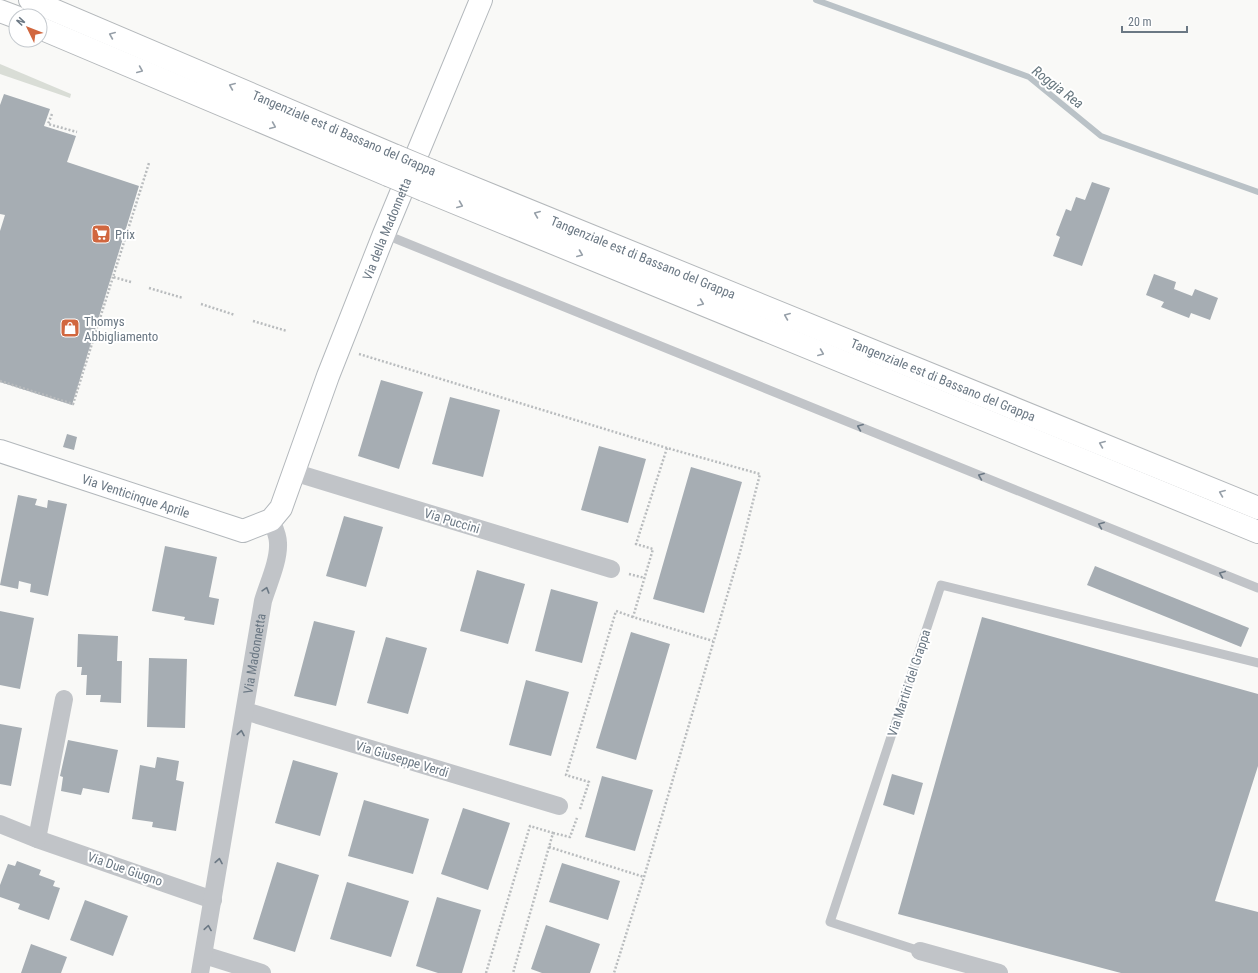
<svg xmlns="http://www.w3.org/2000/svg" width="1258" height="973" viewBox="0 0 1258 973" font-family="'Roboto Condensed',sans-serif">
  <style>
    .green { fill: #d9ddd6 }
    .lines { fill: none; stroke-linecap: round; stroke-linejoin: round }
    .stream { stroke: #bac2c7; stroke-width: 6 }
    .building { fill: #a6adb3 }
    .secondary-casing { stroke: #b3b8bc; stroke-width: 24 }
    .highway-casing { stroke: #b4b8bb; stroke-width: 24 }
    .path { stroke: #b9bcbe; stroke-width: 2.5; stroke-dasharray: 2 2; stroke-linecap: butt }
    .lane { stroke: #c1c4c8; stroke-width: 9 }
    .street { stroke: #c1c4c8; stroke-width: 18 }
    .secondary { stroke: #fff; stroke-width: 22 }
    .highway { stroke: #fff; stroke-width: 22 }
    .highway-bridge-casing { stroke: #b4b8bb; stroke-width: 24; stroke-linecap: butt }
    .highway-bridge { stroke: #fff; stroke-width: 22 }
    .oneway { stroke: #97a0a9 }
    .oneway2 { stroke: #6b7884 }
    .labels { text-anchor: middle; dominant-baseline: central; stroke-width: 4; stroke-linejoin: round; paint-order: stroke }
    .street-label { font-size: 13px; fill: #6b7884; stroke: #fff }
    .poi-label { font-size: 13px; fill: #6b7884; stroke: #fff; text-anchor: start }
    .water-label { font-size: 14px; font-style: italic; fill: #67777f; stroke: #fff }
  </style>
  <rect width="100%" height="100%" fill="#f9f9f7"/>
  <path class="green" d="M0 64 71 94 70 98 0 74Z"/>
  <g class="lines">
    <path class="stream" d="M816 0 1029 77 1101 136 1258 192"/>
  </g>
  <path class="building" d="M4 94 50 109 44 126 76 136 67 162 139 186 72 405 0 382V231L5 215 0 214V105Z
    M1092 182 1110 188 1082 266 1053 256 1060 237 1056 235 1066 209 1071 211 1076 197 1085 200Z
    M1154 274 1176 282 1174 289 1192 296 1195 289 1218 298 1210 320 1191 313 1189 318 1161 307 1164 302 1146 295Z
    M381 380 423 392 399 469 358 456Z
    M450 397 500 410 483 477 432 464Z
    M67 434 77 437 74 450 63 447Z
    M599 446 646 459 628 523 581 510Z
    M691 467 742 482 704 613 653 599Z
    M18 495 37 499 35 505 47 508 48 500 67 504 48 596 30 592 31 584 19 581 18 589 0 585Z
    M344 516 383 527 366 587 326 576Z
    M165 546 217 557 209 597 219 599 214 625 184 620 185 617 152 611Z
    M1095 566 1249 628 1241 647 1087 585Z
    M477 570 525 584 508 644 460 631Z
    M551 589 598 602 582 663 535 651Z
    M0 611 34 618 20 689 0 685Z
    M982 617 1258 694V766L1215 901 1258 912V973H1121L898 914Z
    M314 621 355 631 336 706 294 696Z
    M631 632 670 644 636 760 596 748Z
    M78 634 118 636 117 661H122L121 703 100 702 101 695H86L87 675H81L82 667H77Z
    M386 637 427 648 408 714 367 703Z
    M149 658 187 659 185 728 147 727Z
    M526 680 569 692 551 756 509 745Z
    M0 724 22 728 11 786 0 784Z
    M68 740 118 750 109 793 83 788 81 795 61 791 63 777 60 776Z
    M157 757 179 761 176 780 184 782 176 831 152 827 153 822 132 819 140 765 155 768Z
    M293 760 338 773 320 836 275 823Z
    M892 774 923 783 914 815 883 805Z
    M602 776 653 790 635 851 585 837Z
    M364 800 429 819 413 874 348 856Z
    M463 808 510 823 488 890 441 874Z
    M17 861 41 870 39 875 55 881 53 886 60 888 49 920 18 909 20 904 0 897V885L8 864 15 866Z
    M277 862 319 875 295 952 253 939Z
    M562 863 620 881 608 920 549 902Z
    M347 882 409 901 391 957 330 939Z
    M437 897 481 910 462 973H438L416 966Z
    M85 900 128 916 113 956 70 940Z
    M546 925 600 944 590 973H542L531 969Z
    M31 944 67 957 61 973H21Z"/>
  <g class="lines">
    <defs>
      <g id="secondary">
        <path id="s2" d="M0 451 243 531 271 520 281 508 328 376 384 234 481 0"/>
      </g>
      <g id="highway">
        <path d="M30 0 396 156"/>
        <path d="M0 11 16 17"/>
        <path d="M40 28 388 175"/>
        <path id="s3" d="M432 171 1258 508"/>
        <path d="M424 190 1258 532"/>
      </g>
    </defs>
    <use href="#secondary" class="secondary-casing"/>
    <use href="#highway" class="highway-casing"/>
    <path class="path" d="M52 114 48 124 77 132
      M131 282 113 277 149 163
      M149 288 183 298
      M201 304 235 315
      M253 321 287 331
      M359 354 667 448 760 474 740 552 644 877 614 973
      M0 381 73 404 113 277
      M667 448 636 544 653 549 633 617 713 641
      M629 574 645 578
      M580 809 589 782 566 775 616 611 633 617
      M553 833 570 837 577 818
      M549 847 644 877
      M486 973 530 826 553 833 513 973"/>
    <path class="lane" d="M384 234 1258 588
      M920 951 830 922 941 585 1258 663"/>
    <g class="street">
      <path d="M293 472 611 569"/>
      <path d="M245 711 559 806"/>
      <path d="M0 824 37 839 213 900"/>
      <path d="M37 839 64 699"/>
      <path d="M920 951 999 973"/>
      <path d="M204 955 262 973"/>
      <path id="s1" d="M200 973 263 601C268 584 279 561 278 543 278 535 274 527 271 520"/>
    </g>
    <use href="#secondary" class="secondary"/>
    <use href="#highway" class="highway"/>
    <defs>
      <path id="highway-bridge" d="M396 156 432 171
        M388 175 424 190"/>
    </defs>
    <use href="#highway-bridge" class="highway-bridge-casing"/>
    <use href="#highway-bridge" class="highway-bridge"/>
  </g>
  <defs><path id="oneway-chevron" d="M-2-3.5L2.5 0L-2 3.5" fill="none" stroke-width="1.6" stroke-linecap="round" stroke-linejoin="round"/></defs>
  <g class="oneway">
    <use href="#oneway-chevron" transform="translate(112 35) rotate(-157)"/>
    <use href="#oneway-chevron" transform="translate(140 70) rotate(23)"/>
    <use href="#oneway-chevron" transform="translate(232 86) rotate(-157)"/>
    <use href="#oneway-chevron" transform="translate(273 126) rotate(23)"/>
    <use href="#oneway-chevron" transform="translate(460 205) rotate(22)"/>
    <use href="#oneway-chevron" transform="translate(537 214) rotate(-158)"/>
    <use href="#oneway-chevron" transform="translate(580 254) rotate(22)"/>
    <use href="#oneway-chevron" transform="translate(701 303) rotate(22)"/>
    <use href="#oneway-chevron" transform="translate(787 316) rotate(-158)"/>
    <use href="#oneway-chevron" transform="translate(821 353) rotate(22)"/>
    <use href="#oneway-chevron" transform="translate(1102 444) rotate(-158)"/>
    <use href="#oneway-chevron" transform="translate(1222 493) rotate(-158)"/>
  </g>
  <g class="oneway2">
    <use href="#oneway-chevron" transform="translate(860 427) rotate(-158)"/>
    <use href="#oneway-chevron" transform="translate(981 476) rotate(-158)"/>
    <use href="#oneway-chevron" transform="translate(1101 525) rotate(-158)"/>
    <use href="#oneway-chevron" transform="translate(1222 574) rotate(-158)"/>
    <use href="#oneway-chevron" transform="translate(266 590) rotate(-73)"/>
    <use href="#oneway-chevron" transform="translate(241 733) rotate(-80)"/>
    <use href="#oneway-chevron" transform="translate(219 861) rotate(-80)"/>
    <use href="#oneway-chevron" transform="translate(208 928) rotate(-81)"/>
  </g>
  <defs>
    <symbol id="supermarket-square" viewBox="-11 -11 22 22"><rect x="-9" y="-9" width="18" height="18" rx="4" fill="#d1673f" stroke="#fff"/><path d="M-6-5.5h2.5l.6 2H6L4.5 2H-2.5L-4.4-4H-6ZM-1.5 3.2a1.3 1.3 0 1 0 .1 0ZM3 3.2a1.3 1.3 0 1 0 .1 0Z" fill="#fff"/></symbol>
    <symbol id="shop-square" viewBox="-11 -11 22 22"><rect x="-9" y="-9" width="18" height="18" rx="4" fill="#d1673f" stroke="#fff"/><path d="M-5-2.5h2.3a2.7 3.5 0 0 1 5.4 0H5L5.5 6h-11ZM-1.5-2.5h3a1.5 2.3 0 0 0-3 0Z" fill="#fff"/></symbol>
  </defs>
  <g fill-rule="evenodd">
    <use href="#supermarket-square" x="90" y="223" width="22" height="22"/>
    <use href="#shop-square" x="59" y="317" width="22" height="22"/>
  </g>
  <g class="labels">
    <g class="street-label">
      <text transform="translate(344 133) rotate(23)">Tangenziale est di Bassano del Grappa</text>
      <text stroke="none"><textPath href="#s2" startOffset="600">Via della Madonnetta</textPath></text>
      <text stroke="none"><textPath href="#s3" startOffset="228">Tangenziale est di Bassano del Grappa</textPath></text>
      <text stroke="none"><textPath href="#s3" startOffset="552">Tangenziale est di Bassano del Grappa</textPath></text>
      <text stroke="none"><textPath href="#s2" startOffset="143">Via Venticinque Aprile</textPath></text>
      <text transform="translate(452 521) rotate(17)">Via Puccini</text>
      <text stroke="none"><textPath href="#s1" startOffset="324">Via Madonnetta</textPath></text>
      <text transform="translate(909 683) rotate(-72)">Via Martiri del Grappa</text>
      <text transform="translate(402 759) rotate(17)">Via Giuseppe Verdi</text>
      <text transform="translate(125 869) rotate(19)">Via Due Giugno</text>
    </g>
    <g class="poi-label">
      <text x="115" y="234">Prix</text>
      <text x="84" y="321">Thomys<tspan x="84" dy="15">Abbigliamento</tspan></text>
    </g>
    <g class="water-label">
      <text transform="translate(1058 87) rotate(37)">Roggia Rea</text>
    </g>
  </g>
  <g transform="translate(28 28) rotate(313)"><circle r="19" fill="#ffffff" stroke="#c4c9ce"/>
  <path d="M0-3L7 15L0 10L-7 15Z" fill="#d1673f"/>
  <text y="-6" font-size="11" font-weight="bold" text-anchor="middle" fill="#6b7884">N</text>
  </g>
  <path d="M1122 26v6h65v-6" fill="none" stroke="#6b7884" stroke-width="2"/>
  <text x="1128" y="26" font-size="12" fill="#6b7884" stroke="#ffffff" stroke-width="3" paint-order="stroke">20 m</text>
</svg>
